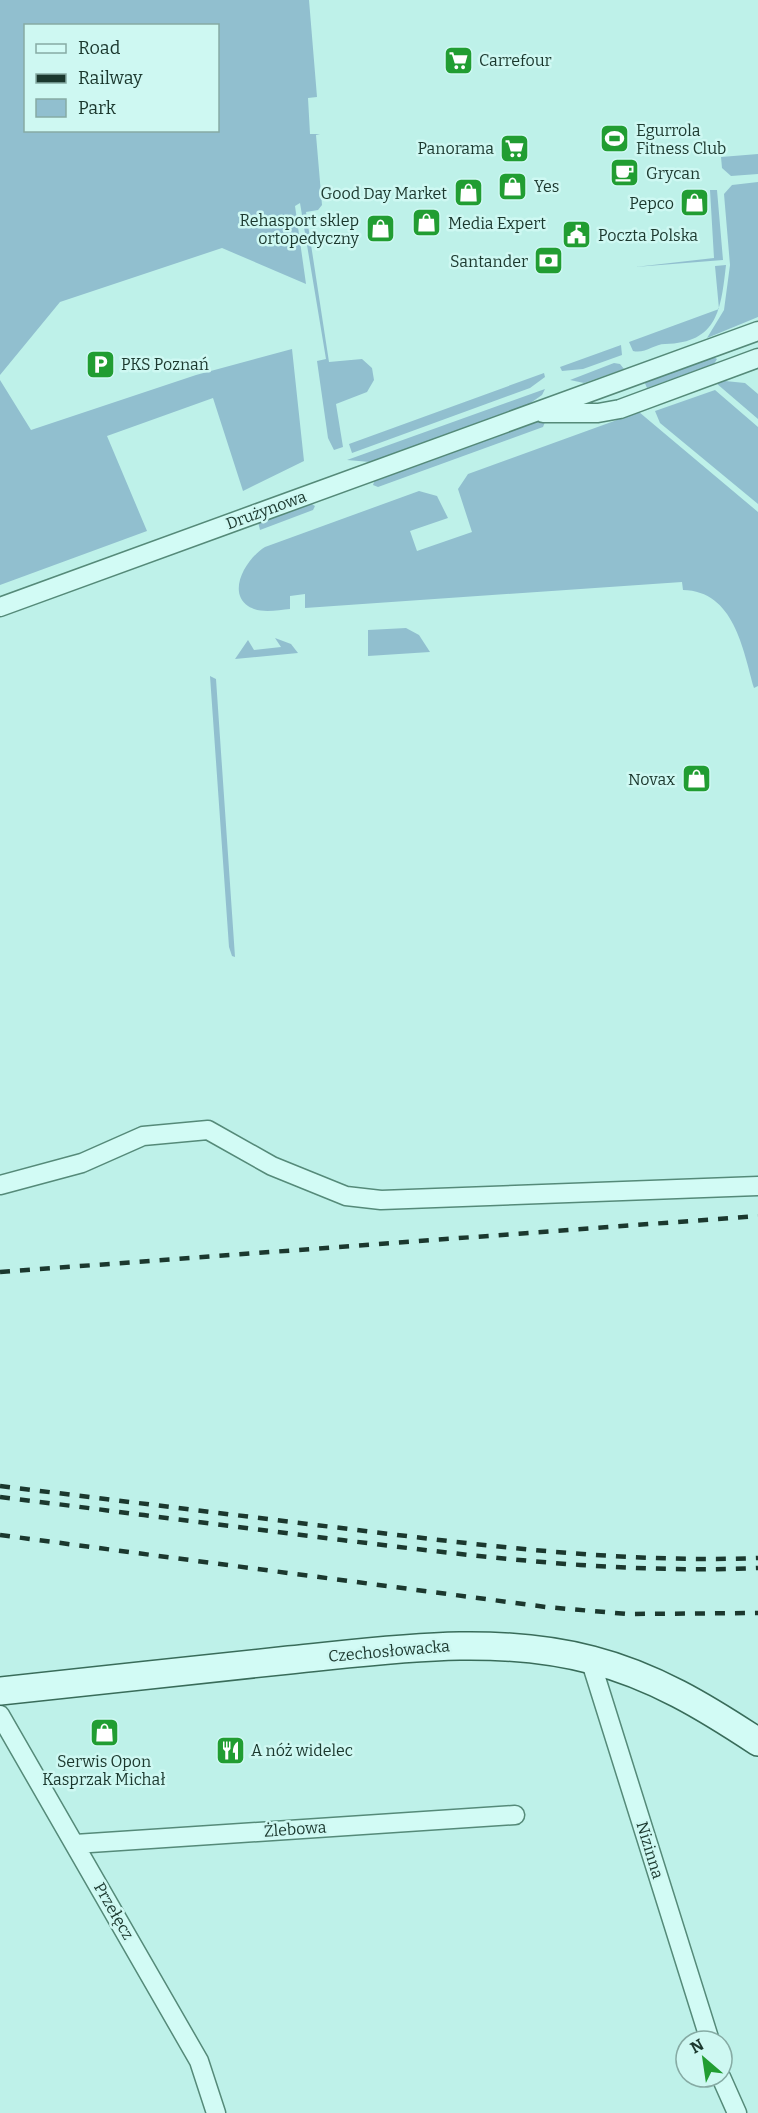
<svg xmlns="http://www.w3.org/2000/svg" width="758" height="2113" viewBox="0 0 758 2113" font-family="Bitter,serif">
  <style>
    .green { fill: #91bfcf; fill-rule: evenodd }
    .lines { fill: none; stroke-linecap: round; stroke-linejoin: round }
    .street-casing { stroke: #558a79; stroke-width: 21 }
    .secondary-casing { stroke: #396c5a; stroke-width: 30 }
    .street { stroke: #d2fbf5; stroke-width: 18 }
    .secondary { stroke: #d2fbf5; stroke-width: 27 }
    .rail { stroke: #1b382e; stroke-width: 4.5; stroke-dasharray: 10 10; stroke-linecap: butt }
    .labels { text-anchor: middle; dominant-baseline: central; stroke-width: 5; stroke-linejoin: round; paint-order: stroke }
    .poi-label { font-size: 16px; fill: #1b382e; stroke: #cef8f2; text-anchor: start }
    .street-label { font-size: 16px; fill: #1b382e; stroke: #cef8f2 }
  </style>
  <rect width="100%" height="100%" fill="#bef1e9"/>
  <path class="green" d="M0 0H309L317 97 308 98 310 134H320L316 135 322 205 318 210 306 212 329 362 362 359 372 368 374 380 367 392 336 404 343 447 334 450 328 438 317 361 326 359 300 203 295 206 306 284 222 248 60 302 0 375ZM26 26H218V130H26Z
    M758 154V174L731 176 722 168 721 157Z
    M758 182V317L707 338 724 310 730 265 724 194 732 185Z
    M710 190H717L723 260 635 267 714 258Z
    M726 265C721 309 718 343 665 344 654 344 645 354 633 351L629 342 719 309 715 266Z
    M621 345 622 355 583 369 562 371 560 367Z
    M292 349 304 461 243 491 213 398 107 436 147 531 0 585V380L31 430 196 375Z
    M712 356 717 359 714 364 647 388 644 381Z
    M614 363 620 364 624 369 584 383 570 380Z
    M544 373 545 377 530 388 352 453 349 444Z
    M725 381 745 383 758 394V419L716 383Z
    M545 389 542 395 529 404 370 462 347 460Z
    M715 390 758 427V504L660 423 655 411Z
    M639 412 758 512V686L754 688C743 649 734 591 683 590L682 582 305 608V594L290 596V609C277 610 260 614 248 606 226 591 248 557 265 547L419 491 437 496 448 518 410 531 417 551 472 532 458 489 468 474Z
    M540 419 545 422 543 427 378 487 373 485 375 479Z
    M310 503 315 506 313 510 260 530 258 522Z
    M406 628 419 635 430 652 368 656V630Z
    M275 638 291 644 298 653 235 659 248 640 254 650 281 647Z
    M210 676 216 679 235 957 232 956 229 947Z"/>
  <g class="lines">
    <defs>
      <path id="street" d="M543 413H598L620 409 758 358
        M0 607 758 331
        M0 1185 82 1163 143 1136 208 1130 272 1166 346 1196 381 1200 758 1186
        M590 1659 710 2041
        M0 1715 199 2061 216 2113
        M75 1844 515 1815
        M721 2077 737 2113"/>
      <path id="secondary" d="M0 1691C96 1681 193 1670 289 1660 390 1650 492 1634 592 1660 654 1676 705 1707 758 1742"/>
    </defs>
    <use href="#street" class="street-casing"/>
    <use href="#secondary" class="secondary-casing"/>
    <use href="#street" class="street"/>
    <use href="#secondary" class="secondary"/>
    <path class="rail" d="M0 1272 758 1216
      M0 1486C122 1501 243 1516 365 1531 496 1547 626 1563 758 1558
      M0 1497C114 1511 228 1526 342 1540 481 1557 618 1574 758 1568
      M0 1535 546 1607 627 1614 758 1613"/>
  </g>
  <defs>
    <symbol id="supermarket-square" viewBox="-11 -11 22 22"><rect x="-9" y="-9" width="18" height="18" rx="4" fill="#219d32" stroke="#cef8f2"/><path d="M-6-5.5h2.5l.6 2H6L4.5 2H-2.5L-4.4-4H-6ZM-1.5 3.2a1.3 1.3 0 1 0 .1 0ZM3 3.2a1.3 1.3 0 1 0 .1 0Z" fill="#fff"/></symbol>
    <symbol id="stadium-square" viewBox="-11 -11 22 22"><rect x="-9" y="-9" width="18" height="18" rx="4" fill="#219d32" stroke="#cef8f2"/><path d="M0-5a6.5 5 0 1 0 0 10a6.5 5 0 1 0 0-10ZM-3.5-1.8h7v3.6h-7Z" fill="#fff"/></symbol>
    <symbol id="cafe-square" viewBox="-11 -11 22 22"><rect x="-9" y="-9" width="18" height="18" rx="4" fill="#219d32" stroke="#cef8f2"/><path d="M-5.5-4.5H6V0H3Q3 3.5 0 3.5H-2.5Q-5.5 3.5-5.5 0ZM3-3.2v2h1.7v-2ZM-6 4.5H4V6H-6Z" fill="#fff"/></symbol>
    <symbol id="shop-square" viewBox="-11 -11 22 22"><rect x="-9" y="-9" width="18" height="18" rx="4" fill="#219d32" stroke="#cef8f2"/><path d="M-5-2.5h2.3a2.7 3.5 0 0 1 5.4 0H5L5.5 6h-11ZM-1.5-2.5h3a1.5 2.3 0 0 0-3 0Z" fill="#fff"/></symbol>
    <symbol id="civic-square" viewBox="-11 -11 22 22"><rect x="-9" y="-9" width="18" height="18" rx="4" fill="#219d32" stroke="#cef8f2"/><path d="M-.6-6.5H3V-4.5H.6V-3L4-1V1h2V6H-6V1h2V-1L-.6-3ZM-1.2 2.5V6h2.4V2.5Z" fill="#fff"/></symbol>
    <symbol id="bank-square" viewBox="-11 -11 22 22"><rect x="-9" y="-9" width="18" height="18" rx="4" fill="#219d32" stroke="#cef8f2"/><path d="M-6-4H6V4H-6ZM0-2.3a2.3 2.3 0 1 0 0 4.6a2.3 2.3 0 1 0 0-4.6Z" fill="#fff"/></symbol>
    <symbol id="parking-square" viewBox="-11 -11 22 22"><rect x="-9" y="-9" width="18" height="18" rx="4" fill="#219d32" stroke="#cef8f2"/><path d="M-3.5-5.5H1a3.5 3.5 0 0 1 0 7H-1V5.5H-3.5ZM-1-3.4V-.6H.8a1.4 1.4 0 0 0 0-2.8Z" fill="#fff"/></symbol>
    <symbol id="restaurant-square" viewBox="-11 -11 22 22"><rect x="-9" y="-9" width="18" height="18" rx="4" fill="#219d32" stroke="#cef8f2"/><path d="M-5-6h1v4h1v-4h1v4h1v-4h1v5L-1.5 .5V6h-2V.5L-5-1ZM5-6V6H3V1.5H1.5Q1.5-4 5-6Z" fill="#fff"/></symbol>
  </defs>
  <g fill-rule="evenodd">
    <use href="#supermarket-square" x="442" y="44" width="33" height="33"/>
    <use href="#stadium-square" x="598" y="122" width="33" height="33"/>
    <use href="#supermarket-square" x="498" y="132" width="33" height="33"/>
    <use href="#cafe-square" x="608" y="156" width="33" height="33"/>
    <use href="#shop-square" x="496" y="170" width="33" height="33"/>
    <use href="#shop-square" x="452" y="176" width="33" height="33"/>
    <use href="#shop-square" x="678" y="186" width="33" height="33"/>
    <use href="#shop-square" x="410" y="206" width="33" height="33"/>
    <use href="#shop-square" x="364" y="212" width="33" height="33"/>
    <use href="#civic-square" x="560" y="218" width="33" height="33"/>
    <use href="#bank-square" x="532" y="244" width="33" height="33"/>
    <use href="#parking-square" x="84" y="348" width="33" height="33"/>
    <use href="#shop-square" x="680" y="762" width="33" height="33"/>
    <use href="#shop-square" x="88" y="1716" width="33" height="33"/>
    <use href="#restaurant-square" x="214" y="1734" width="33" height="33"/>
  </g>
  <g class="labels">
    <g class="poi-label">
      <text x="479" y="60">Carrefour</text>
      <text x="636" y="130">Egurrola<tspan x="636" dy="18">Fitness Club</tspan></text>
      <text x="494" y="148" text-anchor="end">Panorama</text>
      <text x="646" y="173">Grycan</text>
      <text x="534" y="186">Yes</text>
      <text x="447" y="193" text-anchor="end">Good Day Market</text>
      <text x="674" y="203" text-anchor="end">Pepco</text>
      <text x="359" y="220" text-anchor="end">Rehasport sklep<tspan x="359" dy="18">ortopedyczny</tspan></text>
      <text x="448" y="223">Media Expert</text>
      <text x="598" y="235">Poczta Polska</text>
      <text x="528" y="261" text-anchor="end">Santander</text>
      <text x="121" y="364">PKS Poznań</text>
      <text x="675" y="779" text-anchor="end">Novax</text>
      <text x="251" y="1750">A nóż widelec</text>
      <text x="104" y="1761" text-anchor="middle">Serwis Opon<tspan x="104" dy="18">Kasprzak Michał</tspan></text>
    </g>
    <g class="street-label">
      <text transform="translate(266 510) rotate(-20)">Drużynowa</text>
      <text transform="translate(389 1651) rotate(-5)">Czechosłowacka</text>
      <text transform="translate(295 1829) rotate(-4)">Żlebowa</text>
      <text transform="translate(650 1850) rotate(73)">Nizinna</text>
      <text transform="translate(114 1911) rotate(60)">Przełęcz</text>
    </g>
  </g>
  <rect x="24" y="24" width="195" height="108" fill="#cef8f2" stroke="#86aba4" stroke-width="1.5"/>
  <rect x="36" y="44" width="30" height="9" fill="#d2fbf5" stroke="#86aba4" stroke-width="1.5"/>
  <text x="78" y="54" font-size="18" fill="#1b382e">Road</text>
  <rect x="36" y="74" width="30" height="9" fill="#1b382e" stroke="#86aba4" stroke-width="1.5"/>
  <text x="78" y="84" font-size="18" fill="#1b382e">Railway</text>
  <rect x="36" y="99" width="30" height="18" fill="#91bfcf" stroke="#86aba4" stroke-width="1.5"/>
  <text x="78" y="114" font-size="18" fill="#1b382e">Park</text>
  <g transform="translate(704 2059) rotate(331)"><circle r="28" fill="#cef8f2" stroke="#86aba4" stroke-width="1.5"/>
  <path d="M0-4.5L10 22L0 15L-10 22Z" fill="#219d32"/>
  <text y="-9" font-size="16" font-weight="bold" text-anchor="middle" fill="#1b382e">N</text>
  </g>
</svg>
